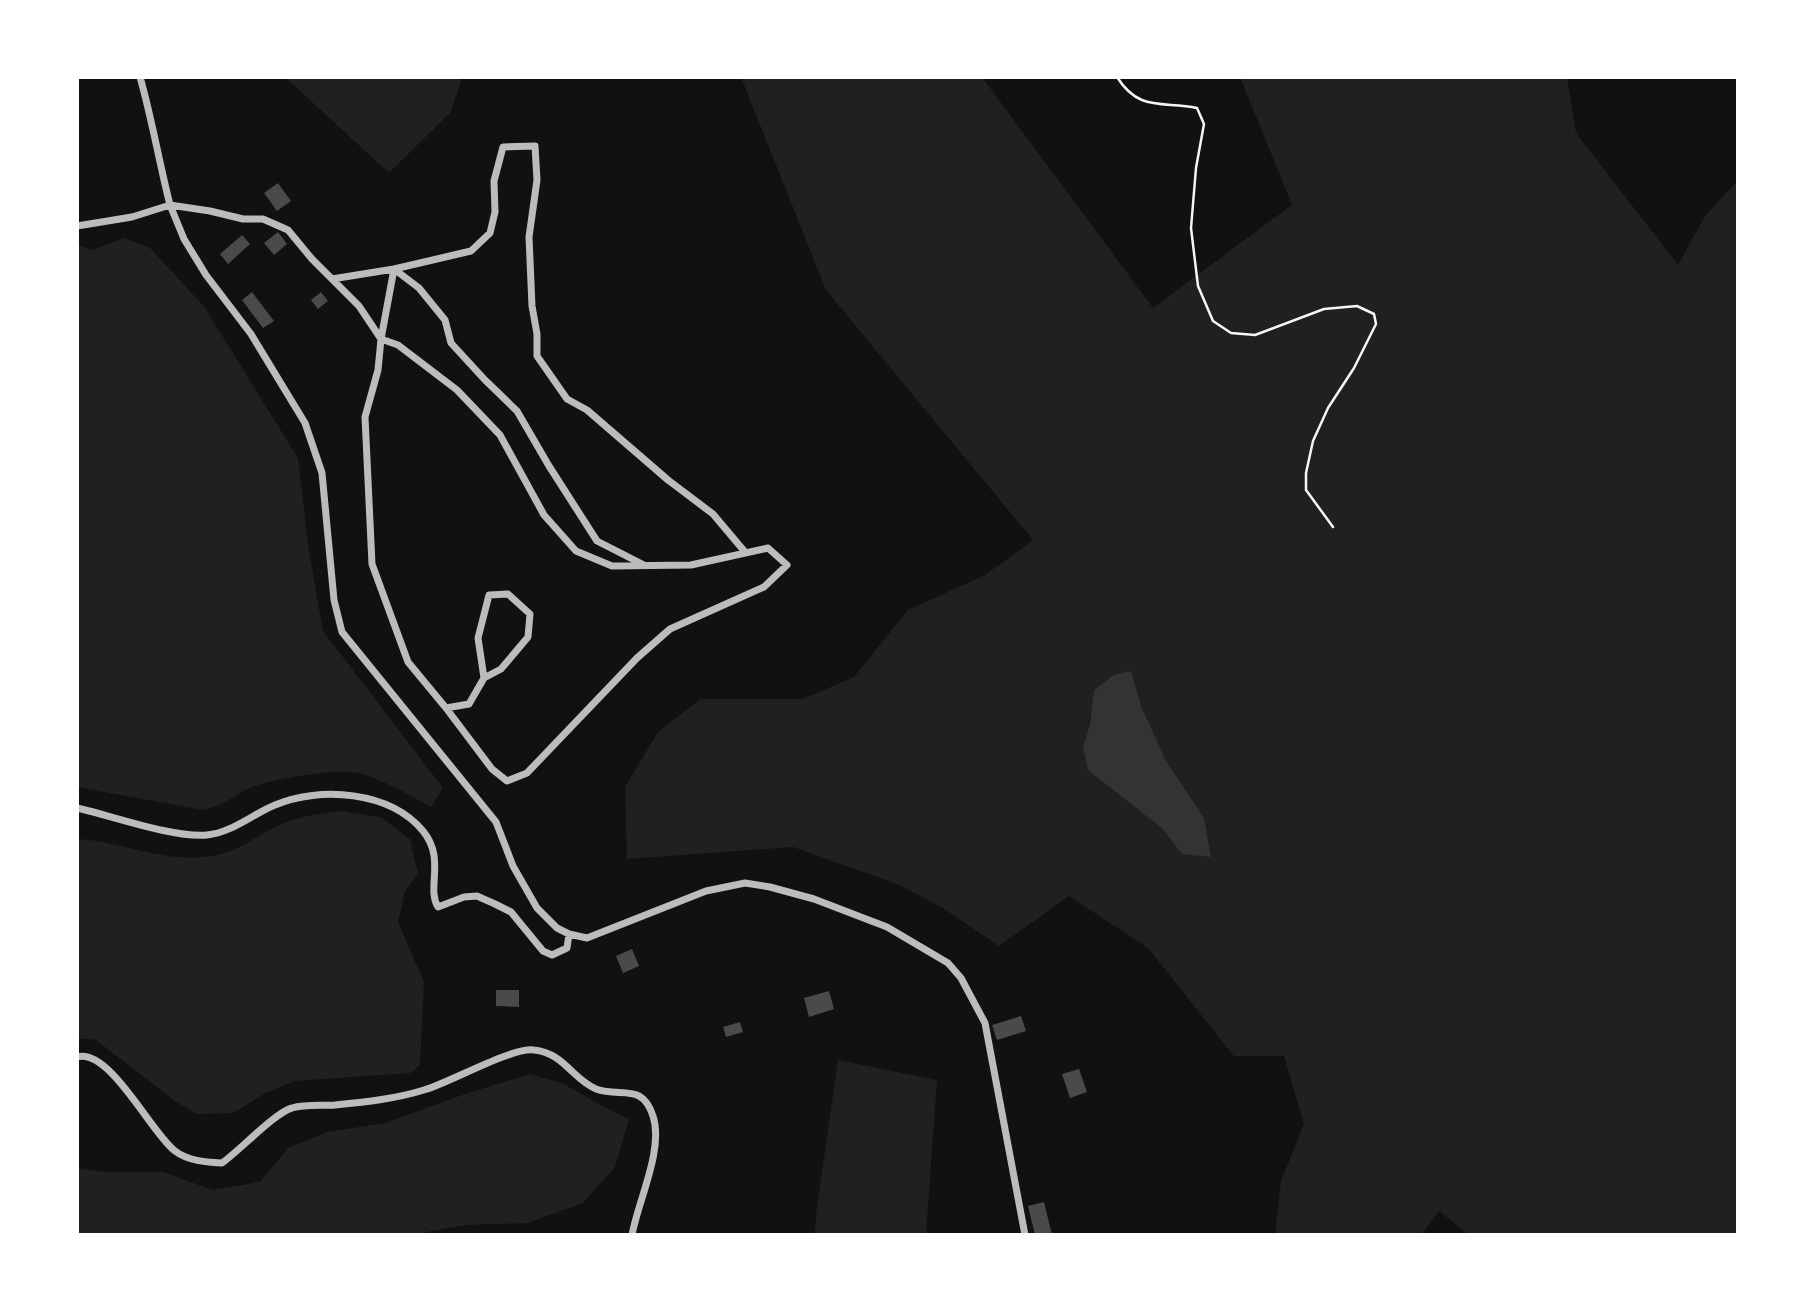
<svg xmlns="http://www.w3.org/2000/svg" width="1815" height="1312" viewBox="0 0 1815 1312" font-family="'PT Sans Narrow',sans-serif">
  <style>
    .green { fill: #202020 }
    .water { fill: #333 }
    .building { fill: #4a4a4a }
    .lines { fill: none; stroke-linecap: round; stroke-linejoin: round }
    .path { stroke: #f5f5f5; stroke-width: 2.5 }
    .minor { stroke: #bcbcbc; stroke-width: 7 }
  </style>
  <rect width="100%" height="100%" fill="#111"/>
  <path class="green" d="M285 77H462L451 112 389 173Z
    M741 77H982L1153 308 1292 205 1240 77H1567L1576 133 1678 265 1705 216 1738 180V1235H1469L1439 1211 1421 1235H1275L1281 1181 1304 1124 1284 1056H1234L1148 948 1069 896 999 946 943 908 897 884 793 847 627 859 625 787 658 732 700 699H803L854 677 908 610 985 575 1033 540 826 290Z
    M124 238 150 248 203 305 298 458 309 552 323 631 443 788 431 807C411 796 380 778 358 773 337 768 272 779 252 787 232 796 227 805 203 810L77 787V245L93 250Z
    M344 811 382 818 410 839 418 874 405 891 398 922 424 982 420 1065 410 1073 294 1081 264 1094 233 1113 197 1114 175 1101 96 1040 77 1038V839C119 841 162 862 204 857 238 853 249 840 277 826 299 816 321 813 344 811Z
    M838 1060 937 1080 926 1235H815L816 1214Z
    M530 1074 564 1084 604 1107 629 1119 615 1167 583 1203 528 1223 465 1225 410 1235H77V1168L103 1172H163L213 1190 260 1182 288 1148 327 1132 385 1123 465 1094Z"/>
  <path class="water" d="M1131 671 1141 706 1165 759 1204 818 1211 857 1182 854 1163 829 1088 770 1083 747 1090 725 1094 690 1114 675Z"/>
  <path class="building" d="M278 183 291 201 277 211 264 193Z
    M278 232 287 244 274 255 264 243Z
    M242 235 250 244 228 264 220 254Z
    M252 292 274 321 263 328 242 300Z
    M321 292 328 301 318 309 311 300Z
    M632 949 639 966 623 973 616 956Z
    M496 990H519V1007L496 1006Z
    M829 991 834 1009 809 1017 804 998Z
    M1021 1016 1026 1031 997 1040 992 1025Z
    M740 1022 743 1032 726 1037 723 1027Z
    M1079 1069 1087 1092 1070 1098 1062 1074Z
    M1044 1202 1052 1235H1035L1028 1206Z"/>
  <g class="lines">
    <path class="path" d="M1117 77C1139 112 1162 101 1197 108L1204 124 1196 168 1191 228 1198 286 1213 321 1231 333 1255 335 1324 309 1357 306 1374 314 1376 324 1354 368 1328 408 1313 441 1306 473V490L1333 527"/>
    <path class="minor" d="M77 226 132 217 170 205C159 162 152 119 140 77
      M332 279 394 269 471 251 490 233 495 212 494 181 503 147 535 146 537 180 529 237 532 306 537 334V356L567 399 587 410 668 480 713 514 745 552
      M484 678 478 638 489 595 508 594 530 614 528 637 501 669 484 678 469 704 446 708 408 662 372 564 365 417 378 370 381 339 359 306 312 259 288 230 263 219H243L210 211 170 205 184 239 206 275 251 334 305 423 322 473 334 600 342 632 496 822 513 866 537 908 557 928 569 934 587 938 706 891 745 883 770 887 814 899 887 927 948 963 961 978 985 1023 1025 1235
      M446 708 492 769 507 781 527 773 637 658 670 629 764 587 787 565 768 548 691 565 612 566 576 551 544 515 500 435 457 390 398 345 381 339 394 269 419 288 445 320 451 343 485 380 517 411 549 466 597 541 644 565
      M77 808C113 816 173 838 207 835 231 833 253 814 275 805 320 786 390 791 423 831 446 859 426 888 438 907L464 897 477 896 495 904 511 912 543 951 552 955 567 948 569 934
      M77 1057C110 1048 151 1133 175 1151 188 1161 206 1162 222 1163 239 1151 276 1112 292 1108 305 1104 322 1106 335 1105 365 1102 395 1099 424 1090 449 1083 512 1047 534 1050 564 1053 572 1079 596 1089 621 1098 642 1082 653 1116 664 1149 638 1201 632 1235"/>
  </g>
  <rect width="1815" height="1312" fill="none" stroke="#ffffff" stroke-width="158"/>
</svg>
